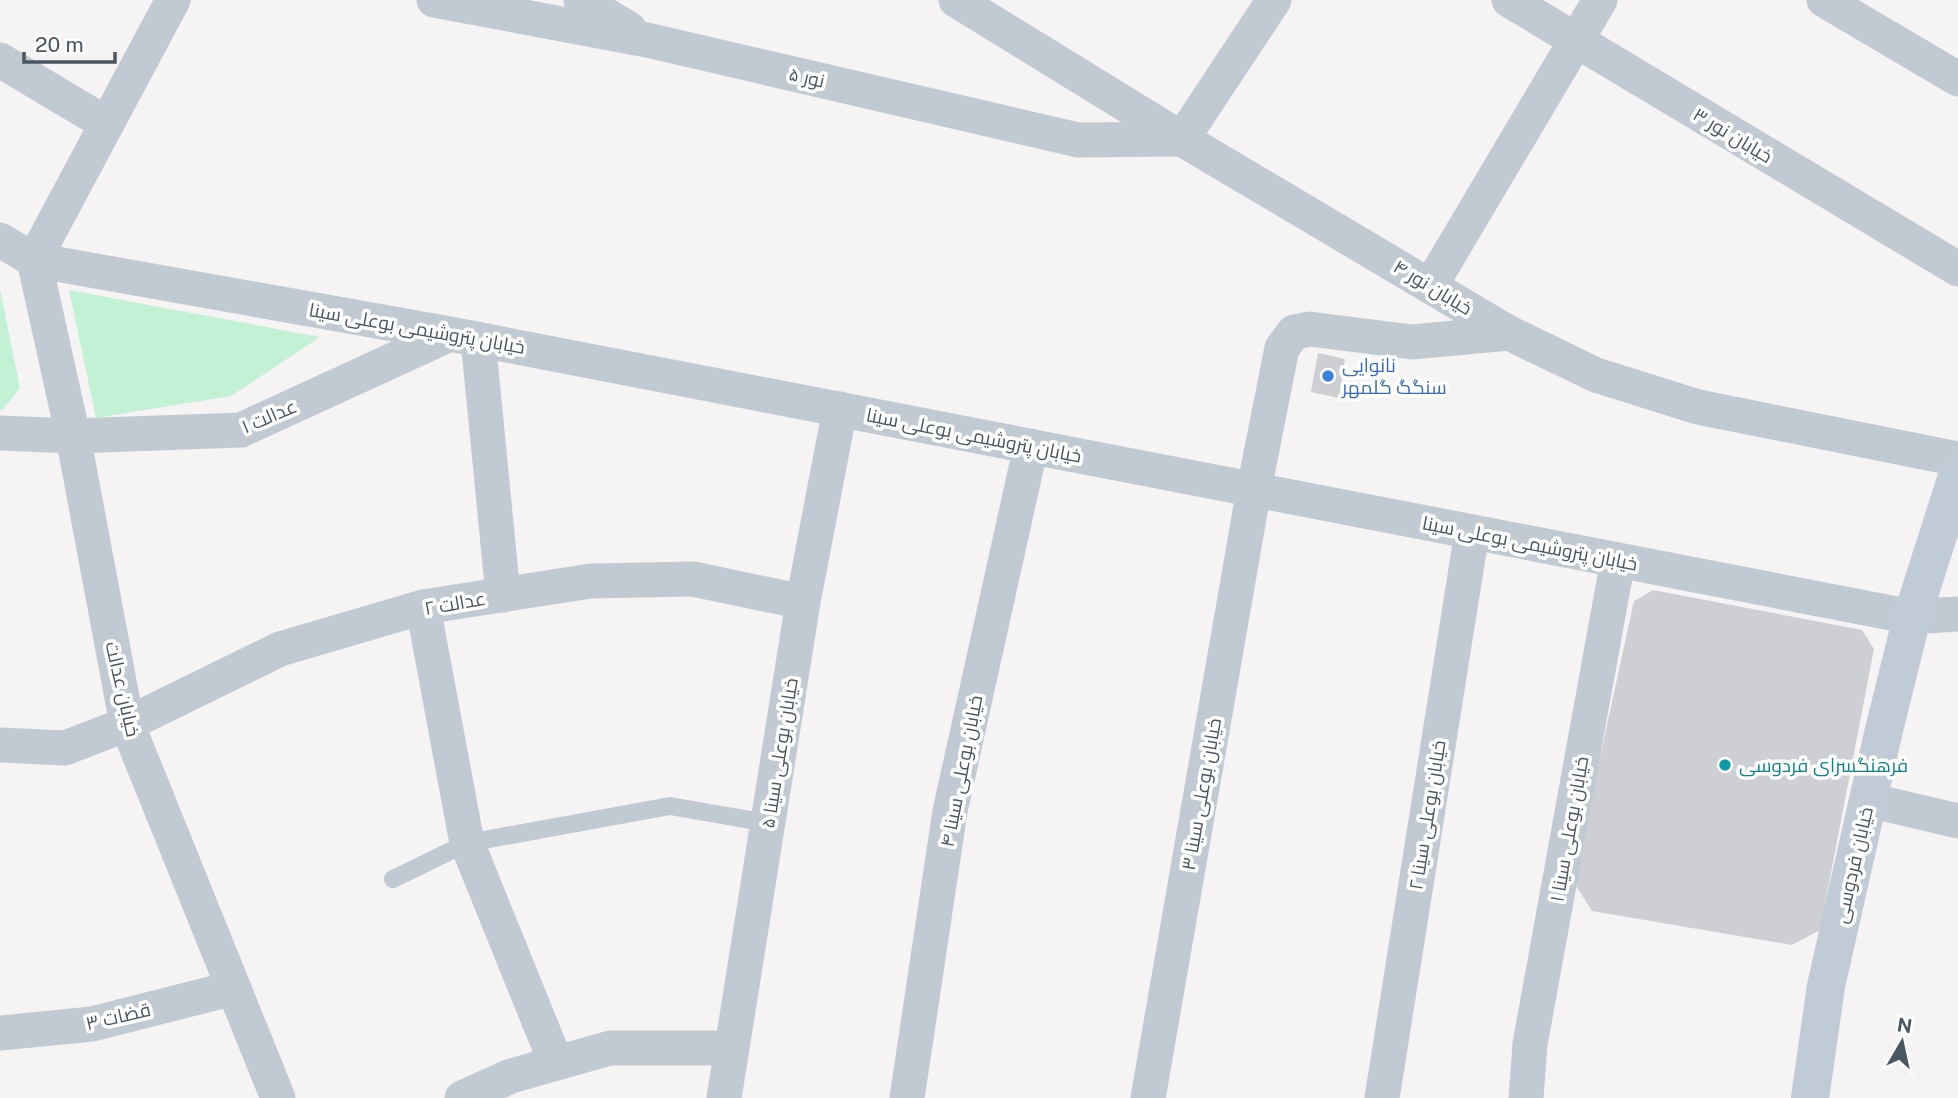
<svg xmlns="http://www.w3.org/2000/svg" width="1958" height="1098" viewBox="0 0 1958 1098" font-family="'Public Sans',Cairo,sans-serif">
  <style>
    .green { fill: #c3f1d5 }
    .building { fill: #cdcfd5 }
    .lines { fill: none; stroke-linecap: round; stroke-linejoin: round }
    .lane { stroke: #c1cad2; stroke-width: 18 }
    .street { stroke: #c1cad2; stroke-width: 35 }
    .secondary { stroke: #c1cbd6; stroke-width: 38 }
    .shop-dot { fill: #3f7fe0; stroke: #fff; stroke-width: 2.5 }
    .culture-dot { fill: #0f9aa8; stroke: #fff; stroke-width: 2.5 }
    .labels { text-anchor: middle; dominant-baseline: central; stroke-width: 7; stroke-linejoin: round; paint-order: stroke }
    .street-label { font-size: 19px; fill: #4a5661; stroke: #fff }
    .shop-label { font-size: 19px; fill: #366cbe; stroke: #fff; text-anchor: start }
    .culture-label { font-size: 19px; fill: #0d838f; stroke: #fff; text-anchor: start }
  </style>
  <rect width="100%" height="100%" fill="#f5f3f3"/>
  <path class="green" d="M0 289 20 388 2 410H0Z
    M69 290 320 337 231 396 96 418Z"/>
  <path class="building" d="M1318 353 1345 359 1339 398 1311 392Z
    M1653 590 1862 630 1874 649 1820 930 1792 945 1592 911 1573 881 1634 601Z"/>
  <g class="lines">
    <path class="lane" d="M393 879 467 843 670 806 768 823"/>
    <path class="street" d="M434 0 647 40 1078 140 1182 139 1274 0
      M581 0 629 29
      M956 0 1182 139 1509 333 1596 375 1698 407 1958 459
      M1509 0 1958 269
      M1824 0 1958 79
      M0 60 107 124
      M0 240 34 260 450 334 1912 617 1958 614
      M34 260 73 436 127 724 278 1098
      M34 260 173 0
      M1431 285 1600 0
      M478 339 503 595
      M0 433 73 436 241 430 450 334
      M423 607 467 843 556 1063
      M0 745 65 748 127 724 280 649 423 607 591 581 693 579 803 602
      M1868 800 1958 821
      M0 1033 92 1024 234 988
      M462 1098 511 1076 610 1048H732
      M724 1098 803 602 840 409
      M907 1098 950 811 1031 446
      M1148 1098 1254 489 1282 348 1294 332 1310 329 1412 342 1509 333
      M1382 1098 1472 532
      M1526 1098 1530 1044 1618 560"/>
    <path class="secondary" d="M1810 1098 1826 986 1883 734 1912 617 1958 473"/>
  </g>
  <circle class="shop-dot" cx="1328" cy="376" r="7"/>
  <circle class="culture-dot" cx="1725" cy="765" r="7"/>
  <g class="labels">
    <g class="street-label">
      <text transform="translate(807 77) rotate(13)">نور ۵</text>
      <text transform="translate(1733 135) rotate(31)">خیابان نور ۳</text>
      <text transform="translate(1433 287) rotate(31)">خیابان نور ۴</text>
      <text transform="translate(417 328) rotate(10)">خیابان پتروشیمی بوعلی سینا</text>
      <text transform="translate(269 416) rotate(-23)">عدالت ۱</text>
      <text transform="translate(974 435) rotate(11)">خیابان پتروشیمی بوعلی سینا</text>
      <text transform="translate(1530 543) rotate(11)">خیابان پتروشیمی بوعلی سینا</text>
      <text transform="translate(455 603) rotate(-10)">عدالت ۲</text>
      <text transform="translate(123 689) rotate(77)">خیابان عدالت</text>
      <text transform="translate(779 753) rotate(-81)">خیابان بوعلی سینا ۵</text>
      <text transform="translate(961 771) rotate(-79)">خیابان بوعلی سینا ۴</text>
      <text transform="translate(1201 794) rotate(-80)">خیابان بوعلی سینا ۳</text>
      <text transform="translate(1427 815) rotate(-81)">خیابان بوعلی سینا ۲</text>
      <text transform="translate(1569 829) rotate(-80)">خیابان بوعلی سینا ۱</text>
      <text transform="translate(1853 865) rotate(-77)">خیابان فردوسی</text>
      <text transform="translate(118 1016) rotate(-13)">قضات ۳</text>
    </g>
    <g class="shop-label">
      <text x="1342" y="365">نانوایی<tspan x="1342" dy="22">سنگگ گلمهر</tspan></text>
    </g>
    <g class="culture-label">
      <text x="1739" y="765">فرهنگسرای فردوسی</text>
    </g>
  </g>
  <g transform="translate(1902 1042) rotate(9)" stroke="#ffffff" stroke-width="5" paint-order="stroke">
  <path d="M0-5L12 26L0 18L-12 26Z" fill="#4a5661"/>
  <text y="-10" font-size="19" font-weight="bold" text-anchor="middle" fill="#4a5661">N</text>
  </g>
  <path d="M24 52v10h91v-10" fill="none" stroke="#4a5661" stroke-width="3.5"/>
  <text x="35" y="52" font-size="21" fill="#4a5661" stroke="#ffffff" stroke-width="5" paint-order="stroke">20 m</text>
</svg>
